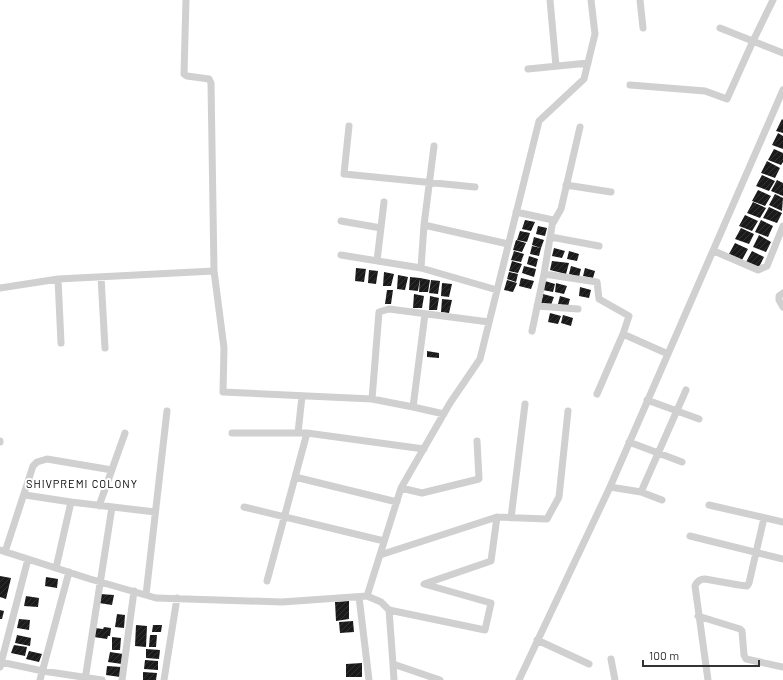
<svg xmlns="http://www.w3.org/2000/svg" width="783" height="680" viewBox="0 0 783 680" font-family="Barlow,sans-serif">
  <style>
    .building { fill: url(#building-hatch) }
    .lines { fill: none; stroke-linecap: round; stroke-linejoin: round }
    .street { stroke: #d0d0d0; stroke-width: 7 }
    .labels { text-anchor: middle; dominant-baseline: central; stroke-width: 4; stroke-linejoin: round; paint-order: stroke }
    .neighbourhood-label { font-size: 11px; letter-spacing: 1px; fill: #000; stroke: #fff }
  </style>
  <defs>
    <pattern id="building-hatch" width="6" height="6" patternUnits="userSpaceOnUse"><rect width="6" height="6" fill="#1a1a1a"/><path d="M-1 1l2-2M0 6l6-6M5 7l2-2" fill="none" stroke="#333"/></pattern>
  </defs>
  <rect width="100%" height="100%" fill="#fff"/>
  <path class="building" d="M782 119 783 120V133L776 131Z
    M778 133 783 136V149L772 145Z
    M774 149 783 153V162L781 165 768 160Z
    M767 161 780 168 775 178 761 173Z
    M762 175 775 181 769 191 756 186Z
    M777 180 783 183V196L771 191Z
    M758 190 771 196 765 206 752 201Z
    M775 194 783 198 782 211 769 205Z
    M753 202 766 208 760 218 747 213Z
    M769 207 782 213 777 223 763 218Z
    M745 215 758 221 752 231 739 226Z
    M525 220 535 222 531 231 522 229Z
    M761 220 773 226 768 237 755 232Z
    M538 226 547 228 545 236 536 234Z
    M741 228 754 234 749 244 735 239Z
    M520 231 530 233 527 242 517 240Z
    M759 235 771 242 766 252 753 247Z
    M534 237 544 240 541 248 532 245Z
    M516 240 526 243 522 252 513 250Z
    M735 243 748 249 742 260 729 254Z
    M532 246 541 248 539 256 530 254Z
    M554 248 565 251 562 258 552 256Z
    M514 251 524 254 521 262 511 260Z
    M569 251 579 254 577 261 567 259Z
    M752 251 764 257 759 267 746 262Z
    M529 256 538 259 536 267 527 264Z
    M512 261 522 264 518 273 509 271Z
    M552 261 569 263 566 274 550 270Z
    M524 266 536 269 534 277 522 273Z
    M571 266 581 269 579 277 569 274Z
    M356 268 366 269 364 282 355 281Z
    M585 268 595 271 593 278 583 276Z
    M369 270 378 271 376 284 368 283Z
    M384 272 394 274 391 286H383Z
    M509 272 518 274 516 282 507 279Z
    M398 275 408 277 405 290 397 289Z
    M410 277 420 278 418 291 409 290Z
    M420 278 430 280 428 292H419Z
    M521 278 534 281 531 289 519 286Z
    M431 280 440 281 438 294 429 293Z
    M507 280 517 283 513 292 504 290Z
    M545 281 555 284 553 292 543 290Z
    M442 283 452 284 449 297 441 296Z
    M556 283 567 286 564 294 555 292Z
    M580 287 591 290 589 298 579 296Z
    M387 290H393L391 304H385Z
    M414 294 424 296 422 308H413Z
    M543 294 554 297 551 305 541 303Z
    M430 296 439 298 437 310H429Z
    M560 296 570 299 568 306 558 304Z
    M442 299 452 300 449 313 441 312Z
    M550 313 561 316 558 324 548 322Z
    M563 315 573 318 571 326 561 323Z
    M427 351 439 353V358L427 357Z
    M0 576 11 578 6 599 0 597Z
    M46 577 58 579 57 588 45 586Z
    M100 594 114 595 112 605 99 603Z
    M26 596 39 598 38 607 24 606Z
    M349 601V619L336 621 335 602Z
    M0 610 4 611 2 619H0Z
    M117 614 125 615 124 628 115 627Z
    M19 619 30 620 29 630 17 628Z
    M353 621 354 632 340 633 339 622Z
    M136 625 147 626 146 647 135 646Z
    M153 625H162L161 632H152Z
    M104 627 111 628 110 636H108L107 639 94 637 95 628 103 629Z
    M17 635 31 638 30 646 15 643Z
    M150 635H157L156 647H149Z
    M112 637 121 638 120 650H112Z
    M14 645 27 647 25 656 11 653Z
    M146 649 160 650 159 659 146 658Z
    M29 651 42 654 39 662 26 659Z
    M110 652 123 654 122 664 108 662Z
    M145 660 158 661V670L144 669Z
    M362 663V677H346V664Z
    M107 666 121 667 120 677 106 675Z
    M143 672 157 673 156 680H143Z"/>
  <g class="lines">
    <path class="street" d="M186 0 184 74 187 76 209 79 211 83 214 271
      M550 0 556 66
      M640 0 643 28
      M720 28 783 53
      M528 69 588 63
      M630 85 705 91 727 99 753 41 773 0
      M349 126 344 174 475 187
      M566 185 611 192
      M516 212 553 220 544 274 532 331
      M341 221 381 228
      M553 223 561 209 580 127
      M424 225 508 244
      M551 237 599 246
      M714 251 758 270 767 266 783 226
      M341 255 421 268 497 290
      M377 261 384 202
      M421 268 424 225 434 146
      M544 274 597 282 599 299 629 316 623 334 668 354
      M101 277 105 348
      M58 279 61 343
      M0 288 58 279 214 271 224 348 223 392 372 399 413 407 444 414
      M783 293 779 296V300L783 307
      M537 306 578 309
      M597 394 623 334
      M372 399 379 312 389 309 489 322
      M647 400 699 419
      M413 407 425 314
      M232 433H307L424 449
      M298 433 302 396
      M0 442V441
      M629 442 682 462
      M295 477 397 502
      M610 487 641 492 662 500
      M401 488 422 493 479 479 477 441
      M641 492 686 390
      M25 495 71 502 155 512
      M709 505 783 522
      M99 506 125 433
      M244 507 384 541
      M511 518 525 404
      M690 536 783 559
      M0 550 90 579 156 598 282 602 367 596 401 488 450 403 480 359 539 121 584 79 595 34 591 0
      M5 552 33 466 37 462 47 459 112 470
      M380 555 497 517 547 519 559 497 568 411
      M56 568 71 502
      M267 581 307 433
      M146 595 167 411
      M367 596 381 602 389 610 393 664 440 680
      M359 597 369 680
      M389 610 485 630 491 603 424 584 491 561 497 517
      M698 616 740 629 742 631 744 655 746 659 783 667
      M537 640 589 664
      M611 659 615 680
      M0 662 43 671 102 680
      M393 664 394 680
      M0 667 28 559
      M40 680 69 572
      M85 680 112 507
      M122 680 134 591
      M164 680 177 598
      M519 680 610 487 783 90
      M708 680 695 586C697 581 700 579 705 579L739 585 747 586 749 583 764 518"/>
  </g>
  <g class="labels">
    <g class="neighbourhood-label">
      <text x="82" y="483">SHIVPREMI COLONY</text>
    </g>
  </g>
  <path d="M643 660v6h116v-6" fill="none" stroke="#333333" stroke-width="2"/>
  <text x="649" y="660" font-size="12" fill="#333333" stroke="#ffffff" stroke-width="3" paint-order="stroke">100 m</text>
</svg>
